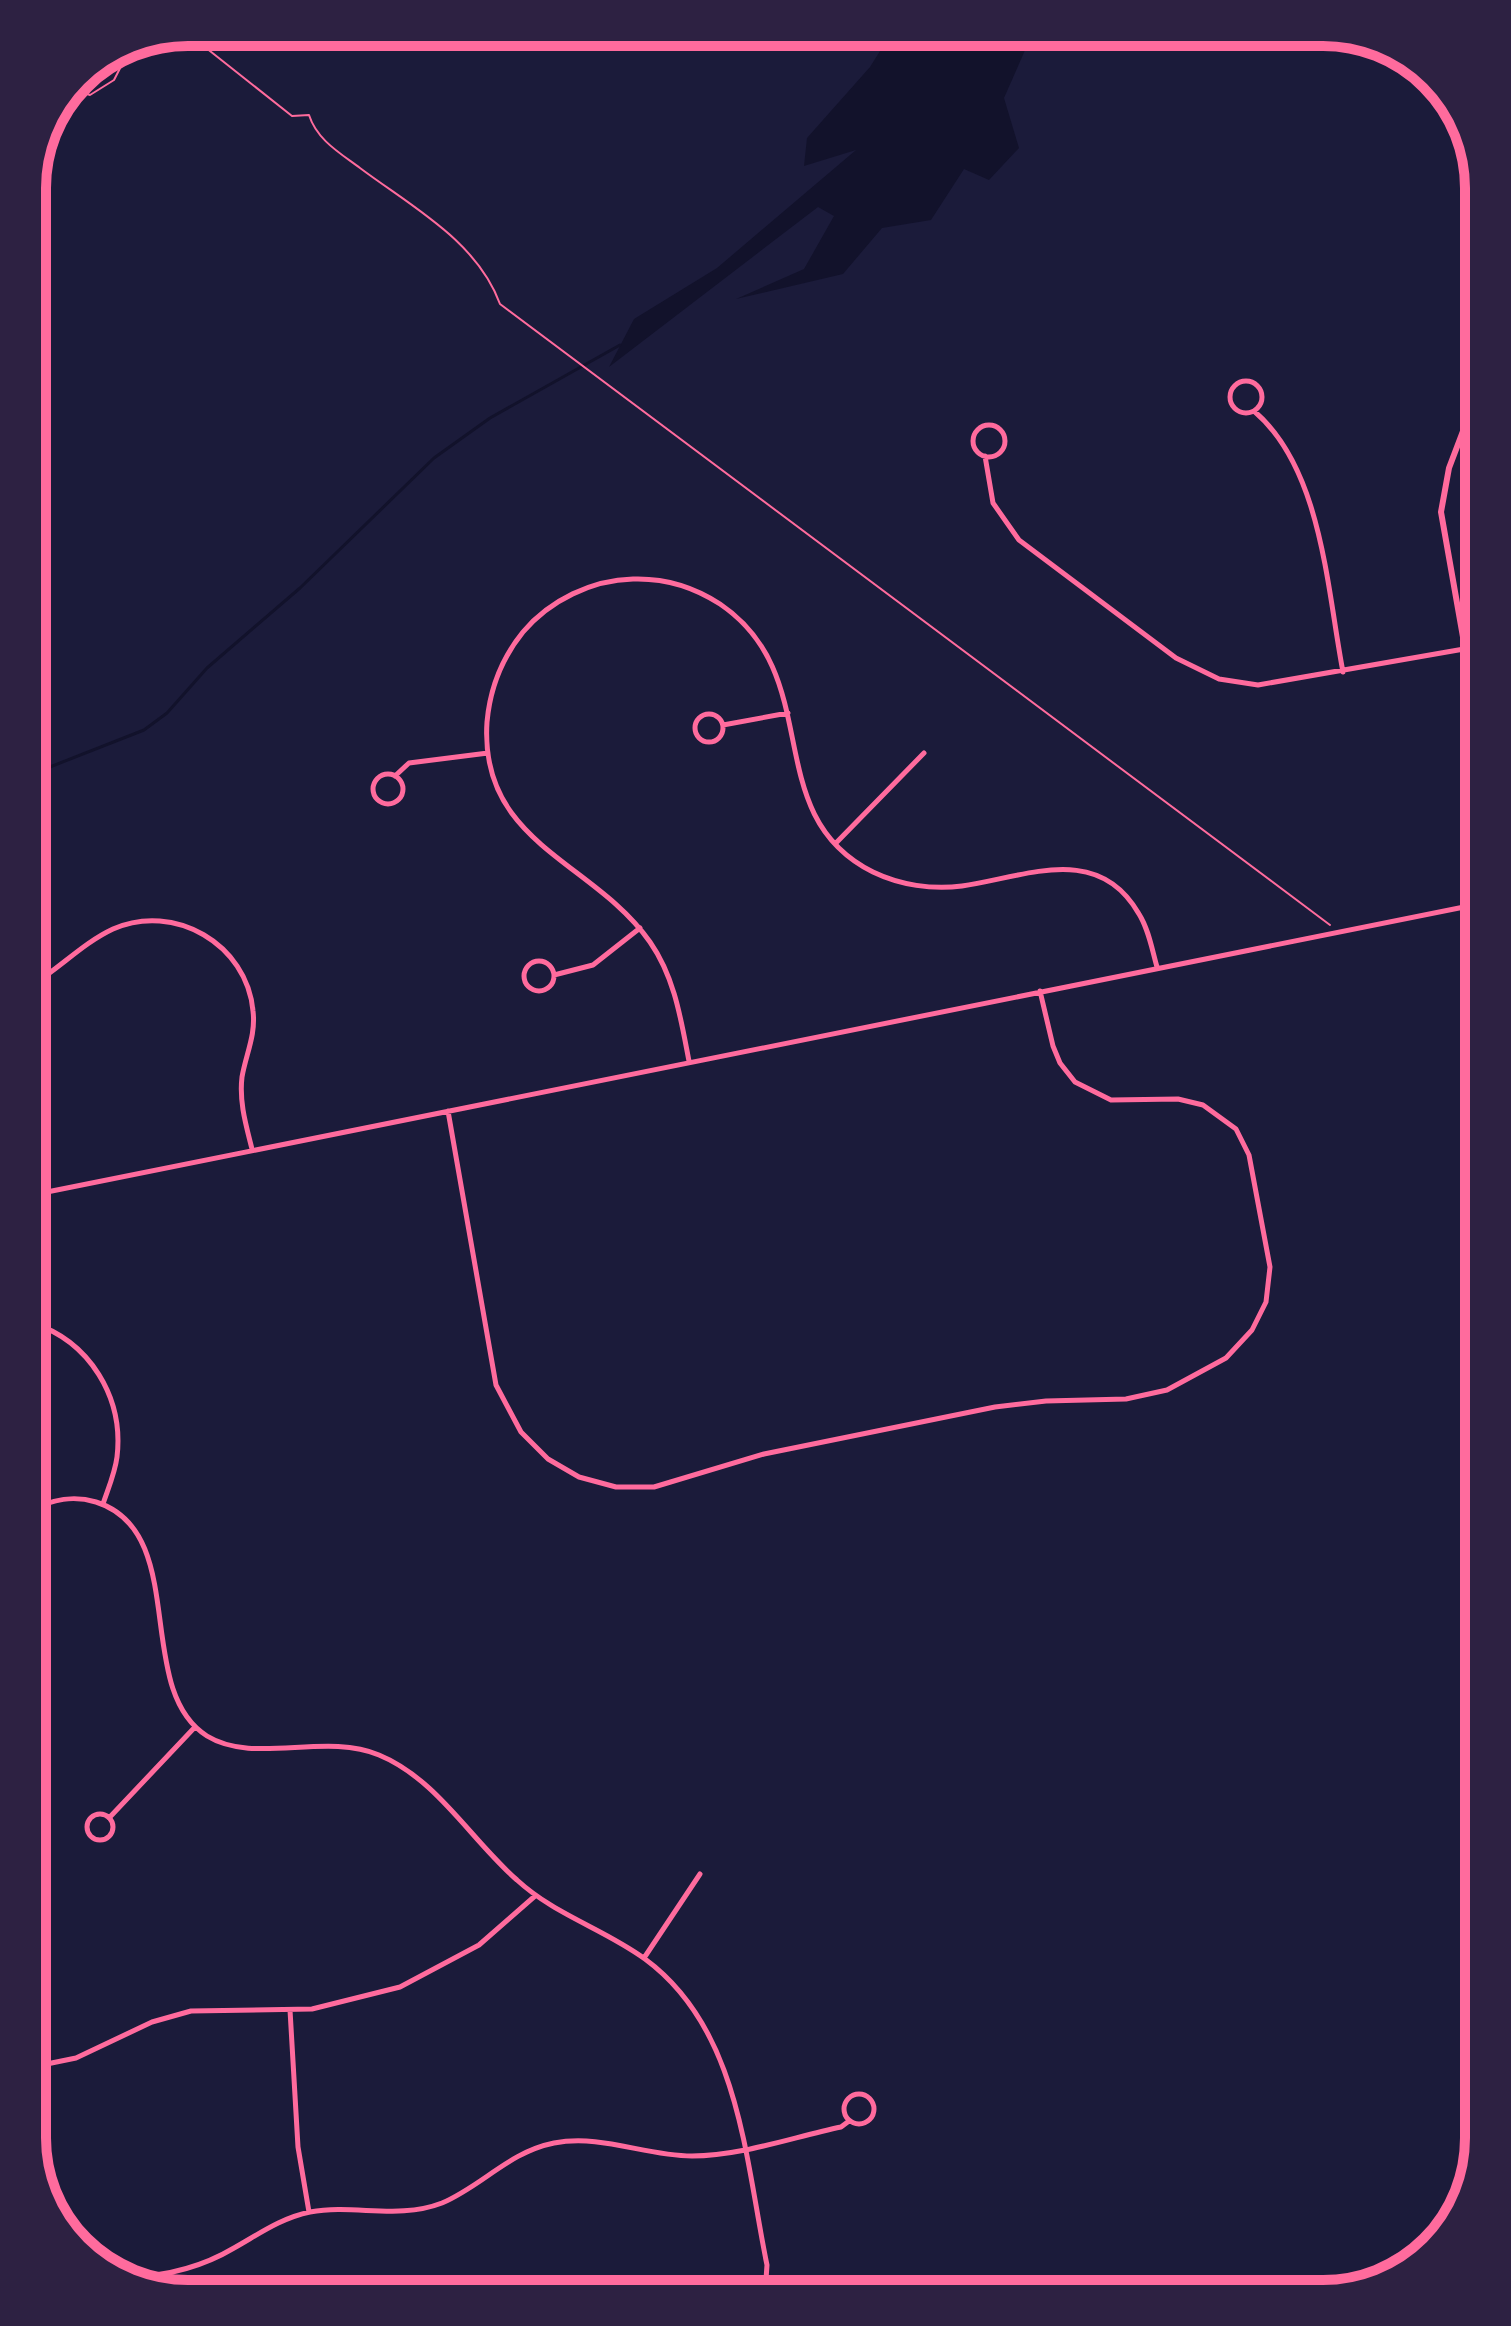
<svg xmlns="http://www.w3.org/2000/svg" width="1511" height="2326" viewBox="0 0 1511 2326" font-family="'Titillium Web',sans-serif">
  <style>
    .water { fill: #12122b }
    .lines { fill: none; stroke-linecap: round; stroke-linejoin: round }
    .stream { stroke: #12122b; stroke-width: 3 }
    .path { stroke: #ff6b9d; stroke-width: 2 }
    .minor { stroke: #ff6b9d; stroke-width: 5 }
    .tertiary { stroke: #ff6b9d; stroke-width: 6 }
    .rim { fill: none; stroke: #ff6b9d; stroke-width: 10 }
  </style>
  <rect width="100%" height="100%" fill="#1b1b3a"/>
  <path class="water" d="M892 32H1033L1004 98 1019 148 989 180 964 169 931 220 882 228 843 274 736 299 804 269 834 216 818 207 609 367 634 319 717 268 856 150 804 166 807 138 870 67Z"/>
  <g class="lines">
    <path class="stream" d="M32 774 144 730 167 713 207 668 300 588 434 458 490 418 620 345"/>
    <path class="path" d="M186 32 292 116 309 115C317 140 340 153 360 168 412 207 477 241 500 304L1330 925
      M70 88 90 95 114 80 133 43"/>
    <path class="minor" d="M1230 397a16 16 0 1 1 32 0a16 16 0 1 1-32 0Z
      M1254 411C1322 469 1327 589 1343 672
      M973 441a16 16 0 1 1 32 0a16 16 0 1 1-32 0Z
      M985 456 993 503 1019 540 1176 658 1219 679 1258 685 1464 649
      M695 728a14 14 0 1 1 28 0a14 14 0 1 1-28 0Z
      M723 725 788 713
      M373 789a15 15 0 1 1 30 0a15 15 0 1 1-30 0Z
      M395 776 409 763 488 753
      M835 844 924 753
      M524 976a15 15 0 1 1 30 0a15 15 0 1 1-30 0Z
      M554 975 593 965 640 928
      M32 985C60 968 83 943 113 929 174 902 247 944 253 1011 256 1035 246 1054 242 1077 239 1102 246 1125 252 1149
      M689 1061C681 1020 675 978 650 942 594 861 479 844 487 722 490 688 502 658 523 632 550 600 592 580 633 579 664 578 694 587 720 604 828 677 757 814 873 872 900 885 932 890 962 886 1025 877 1098 842 1139 914 1149 930 1152 950 1157 967
      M448 1111 496 1385 521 1432 548 1459 579 1477 616 1487H654L764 1454 995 1407 1046 1401 1126 1399 1167 1390 1226 1358 1252 1330 1266 1302 1270 1267 1249 1155 1236 1129 1203 1105 1178 1099 1111 1100 1075 1082 1060 1063 1053 1046 1040 991
      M32 1195 1479 904
      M32 1323C90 1341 124 1398 117 1457 115 1473 108 1489 103 1504
      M32 1510C53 1499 73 1495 96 1502 191 1532 132 1689 207 1736 254 1765 325 1732 379 1755 437 1779 471 1840 517 1880 555 1915 604 1929 645 1959 740 2029 745 2159 767 2265L765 2294
      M87 1827a13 13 0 1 1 26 0a13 13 0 1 1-26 0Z
      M109 1818 195 1727
      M644 1958 700 1874
      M290 2010 298 2147 309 2212
      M32 2067 76 2058 152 2022 191 2011 312 2009 400 1987 479 1945 535 1896
      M844 2109a15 15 0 1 1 30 0a15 15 0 1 1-30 0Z
      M130 2277C166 2276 202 2267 234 2248 259 2234 281 2218 310 2212 355 2204 398 2220 442 2203 482 2186 509 2152 554 2143 602 2134 645 2156 692 2156 741 2156 793 2137 841 2127L849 2121"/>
    <path class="tertiary" d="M1479 728 1441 512 1449 468 1479 389"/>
  </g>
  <path d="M0 0H1511V2326H0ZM188 46H1323A142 142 0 0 1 1465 188V2138A142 142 0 0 1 1323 2280H188A142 142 0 0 1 46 2138V188A142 142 0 0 1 188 46Z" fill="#2d2142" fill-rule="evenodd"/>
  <path class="rim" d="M188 46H1323A142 142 0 0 1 1465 188V2138A142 142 0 0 1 1323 2280H188A142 142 0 0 1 46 2138V188A142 142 0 0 1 188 46Z"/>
</svg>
